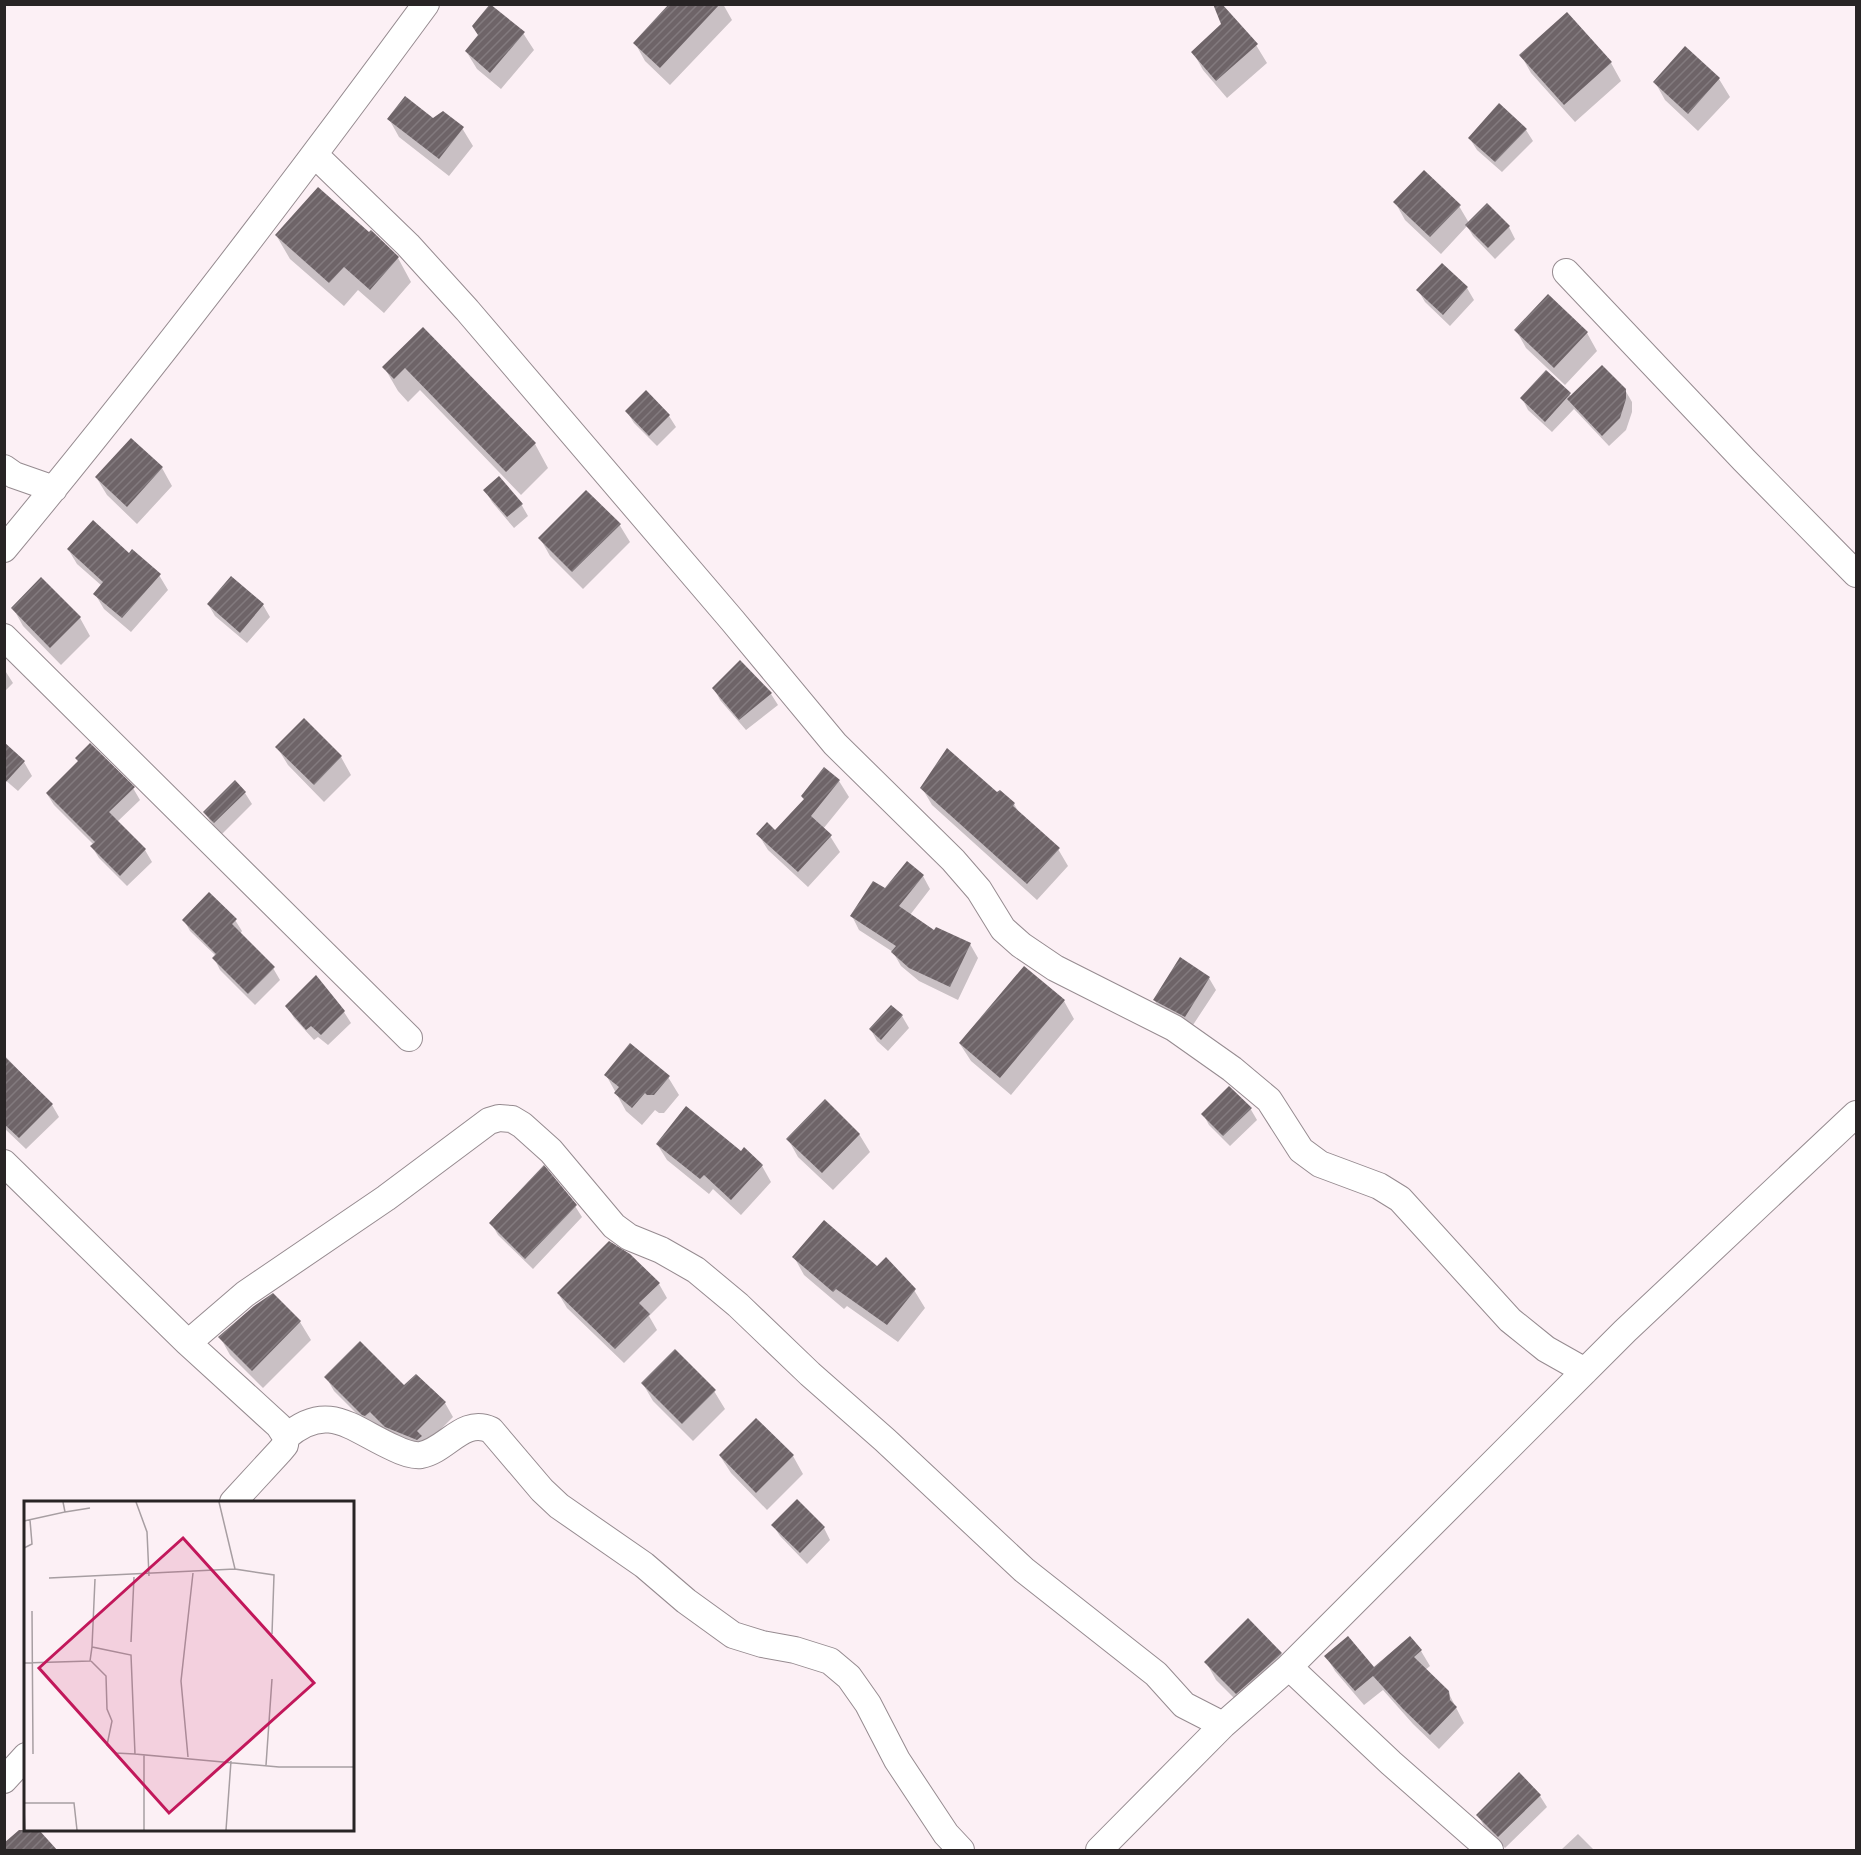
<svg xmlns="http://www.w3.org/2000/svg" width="1861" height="1855" viewBox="0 0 1861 1855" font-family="'Fira Sans Condensed',sans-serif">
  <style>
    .shadow { fill: #0003 }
    .building { fill: url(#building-hatch) }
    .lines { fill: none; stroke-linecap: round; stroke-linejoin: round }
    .minor-casing { stroke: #968b90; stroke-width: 28 }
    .minor { stroke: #fff; stroke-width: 26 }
    .inset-road { fill: none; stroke: #a79ea2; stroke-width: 1.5 }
    .view { fill: #c2185b; fill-opacity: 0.15; stroke: #c2185b; stroke-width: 3 }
    .inset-edge { fill: none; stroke: #282425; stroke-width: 3 }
  </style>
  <defs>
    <pattern id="building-hatch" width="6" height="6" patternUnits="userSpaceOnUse" patternTransform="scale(1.5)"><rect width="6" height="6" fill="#6e6468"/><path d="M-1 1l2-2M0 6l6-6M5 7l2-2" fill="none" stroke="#827a7e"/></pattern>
  </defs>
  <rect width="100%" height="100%" fill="#fcf0f5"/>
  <path class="shadow" d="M671 4H723L732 20 670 85 645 61 635 43Z
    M523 33 534 50 501 89 477 69 466 51Z
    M1256 45 1267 63 1227 98 1203 70 1193 52Z
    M1686 48 1719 79 1730 97 1698 131 1665 100 1655 82Z
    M1521 55 1611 63 1621 81 1575 122 1531 73Z
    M389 119 462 128 473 146 449 176 399 137Z
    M1526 130 1533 141 1502 172 1477 150 1470 139Z
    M1395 202 1459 206 1469 223 1487 205 1509 227 1515 239 1495 259 1473 236 1467 226 1441 254 1405 220Z
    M276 235 398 258 411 282 384 313 358 290 344 306 290 259Z
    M1442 265 1467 288 1474 300 1450 326 1425 302 1418 290Z
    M423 329 535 444 548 468 521 495 420 390 408 402 398 391 384 367Z
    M1516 330 1587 333 1597 351 1565 385 1526 348Z
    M1546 372 1572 397 1625 390 1632 402V412L1626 430 1609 446 1574 409 1552 432 1528 410 1522 398Z
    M627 412 669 416 676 427 657 446 634 423Z
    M131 440 162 468 172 486 137 524 107 495 96 477Z
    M485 490 521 504 528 516 514 528 492 502Z
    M619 524 630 542 583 589 550 556 540 538Z
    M68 549 129 555 159 575 168 590 131 632 104 609 95 594 102 586 77 564Z
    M231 578 263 605 270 617 247 643 215 616 208 604Z
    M41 580 80 618 90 636 61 665 23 626 13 608Z
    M740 662 771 694 778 705 746 730 720 700 714 688Z
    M4 669 13 683 4 692Z
    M304 720 341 757 351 775 324 802 288 765 277 747Z
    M4 744 24 762 32 776 18 791 4 779Z
    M79 762 133 788 140 800 117 822 145 850 152 862 127 886 99 858 92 847 94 845 54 805 47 794Z
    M839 781 849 797 823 829 830 836 840 852 808 887 768 850 758 834 776 832 805 800 802 797Z
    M922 788 1014 804 1020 814 1058 849 1068 866 1037 900 932 805Z
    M245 793 252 804 222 834 212 824 205 813Z
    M923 876 930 889 910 915 935 932 970 944 978 958 958 1000 919 981 901 966 893 952 859 930 852 916 885 890Z
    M184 920H235L242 931 240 934 273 968 280 980 255 1005 220 970 214 958 216 956 190 931Z
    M1024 968 1064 1001 1074 1019 1011 1095 971 1061 960 1044Z
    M315 978 344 1012 351 1023 328 1045 318 1037 314 1040 294 1018 287 1006Z
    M1209 978 1216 990 1191 1028 1161 1012 1155 1001Z
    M902 1016 909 1028 888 1051 877 1041 871 1030Z
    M6 1057 52 1105 59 1117 26 1149 4 1128Z
    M606 1075 668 1077 679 1095 664 1113H659L655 1110 642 1125 626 1111Z
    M1250 1108 1257 1120 1230 1146 1209 1125 1203 1114Z
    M859 1134 870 1152 833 1190 798 1157 788 1139Z
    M657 1144 741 1153 744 1149 762 1166 771 1182 741 1215 713 1189 709 1194 667 1160Z
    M575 1206 582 1217 533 1269 498 1235 491 1223Z
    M794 1257 877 1268 914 1290 925 1308 898 1342 847 1306 844 1309 804 1275Z
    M659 1284 667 1298 649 1316 657 1330 624 1363 567 1308 558 1293Z
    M273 1295 300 1322 311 1340 263 1388 230 1355 220 1337Z
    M326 1377 434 1391 445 1403 453 1417 425 1445 395 1441 379 1425 374 1430 372 1429 334 1391Z
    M643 1384 714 1391 725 1409 693 1441 653 1401Z
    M720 1456H793L803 1474 767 1510 731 1473Z
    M797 1501 824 1528 830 1540 807 1564 780 1536 773 1525Z
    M1410 1638 1421 1651 1430 1666 1425 1670 1448 1692 1464 1723 1439 1749 1413 1724 1383 1690 1364 1705 1335 1671 1326 1656 1374 1669Z
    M1281 1654 1291 1671 1247 1711 1216 1680 1206 1662Z
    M1540 1796 1547 1807 1505 1848 1484 1826 1478 1815Z
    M1578 1834 1594 1850H1561Z"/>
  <path class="building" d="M490 4 525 32 490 73 465 51 478 35 472 26Z
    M669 4H720L660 68 633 43Z
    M1213 4H1222L1258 44 1216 81 1191 52 1221 24Z
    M1567 12 1612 62 1564 105 1519 55Z
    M1685 46 1720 78 1688 114 1653 82Z
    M405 96 433 118 443 111 464 127 439 159 387 119Z
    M1499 103 1527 129 1495 162 1468 138Z
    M1424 170 1461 205 1430 237 1393 202Z
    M318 187 369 232 371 230 399 257 370 290 344 267 329 283 275 235Z
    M1487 203 1510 226 1488 248 1465 225Z
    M1442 263 1468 287 1443 315 1416 290Z
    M1548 294 1588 332 1554 368 1514 330Z
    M423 327 536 443 506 472 405 368 394 379 382 367Z
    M1602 365 1626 389V399L1620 418 1602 436 1567 399Z
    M1546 370 1571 393 1545 422 1520 398Z
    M646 390 670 415 649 436 625 411Z
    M131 438 163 467 127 507 95 477Z
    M499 476 523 504 507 517 483 490Z
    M586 490 621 524 572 572 538 538Z
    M93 520 129 553 132 549 161 574 122 618 93 594 103 582 67 549Z
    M231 576 264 604 240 633 207 604Z
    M41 577 81 617 50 648 11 608Z
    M740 660 772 693 739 720 712 688Z
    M304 718 342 756 314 785 275 747Z
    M4 742 25 761 4 784Z
    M90 743 135 787 109 812 146 849 120 876 90 846 95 842 46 793 78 761 75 758Z
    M947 748 997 792 1000 790 1015 803 1013 806 1060 848 1027 884 920 788Z
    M824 767 840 780 811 816 832 835 798 872 756 834 767 822 775 830 804 799 801 796Z
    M235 780 246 792 214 823 203 812Z
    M907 861 924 875 899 906 934 930 936 927 971 943 950 987 909 968 891 952 896 946 850 916 873 881 885 888Z
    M209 892 237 919 232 924 275 967 248 994 212 958 216 954 182 920Z
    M1180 957 1210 977 1185 1017 1153 1000Z
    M1024 966 1065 1000 1000 1078 959 1043Z
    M316 975 345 1011 321 1035 311 1026 306 1030 285 1006Z
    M891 1005 903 1015 881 1040 869 1029Z
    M630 1043 670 1076 654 1095H647L645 1093 632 1108 614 1093 619 1087 604 1075Z
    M4 1056 53 1104 19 1138 4 1124Z
    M1229 1086 1252 1108 1223 1136 1201 1114Z
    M825 1099 860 1134 822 1173 786 1139Z
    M686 1106 741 1151 744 1147 763 1165 731 1200 704 1175 700 1179 656 1144Z
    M544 1165 577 1205 525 1259 489 1223Z
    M824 1220 877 1266 886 1257 916 1289 887 1325 836 1289 833 1292 792 1257Z
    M609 1241 630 1254 660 1283 639 1303 650 1314 615 1349 557 1293Z
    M273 1293 301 1321 252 1371 218 1337 254 1306Z
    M360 1341 404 1385 416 1374 446 1402 417 1431 422 1436 417 1440 385 1427 370 1412 365 1416 362 1415 324 1377Z
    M675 1349 716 1390 682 1424 641 1383Z
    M756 1418 794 1455 756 1493 719 1455Z
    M797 1499 825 1527 800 1553 771 1525Z
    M1248 1618 1282 1653 1236 1694 1204 1662Z
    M1348 1636 1374 1667 1410 1636 1422 1650 1414 1657 1449 1691 1450 1700 1457 1707 1430 1735 1403 1709 1373 1676 1355 1691 1324 1656Z
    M1519 1772 1541 1795 1498 1837 1476 1815Z
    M19 1830H39L58 1851H4V1843Z"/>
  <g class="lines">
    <defs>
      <path id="minor" d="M315 155 408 245 467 310 732 620 835 744 953 860 979 890 1003 929 1021 945 1055 968 1174 1028 1232 1069 1269 1100 1301 1150 1320 1164 1379 1186 1400 1199 1510 1320 1546 1349 1585 1371
        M1566 272 1744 460 1856 574
        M4 468 14 475 54 489
        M4 549C151 372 290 189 426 4
        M4 637 409 1038
        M4 1163 188 1343
        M286 1437C328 1400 353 1430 394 1448 402 1452 412 1456 421 1455 447 1450 463 1417 491 1430L542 1490 559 1506 644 1565 686 1601 733 1635 762 1644 795 1650 830 1661 849 1677 868 1704 897 1760 946 1834 961 1850
        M233 1502 280 1451 285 1445 286 1437 279 1426 188 1343 245 1294 386 1198 489 1121 499 1118 512 1119 522 1125 551 1151 614 1226 629 1237 661 1250 696 1270 738 1305 810 1374 885 1440 1024 1570 1156 1674 1184 1705 1223 1725 1289 1667 1625 1331 1856 1114
        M1289 1667 1391 1763 1490 1850
        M4 1780 26 1756
        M1099 1850 1223 1725"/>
    </defs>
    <use href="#minor" class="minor-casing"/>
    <use href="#minor" class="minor"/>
  </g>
  <g transform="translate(24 1501)">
    <rect width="330" height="330" fill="#fcf0f5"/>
    <path class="inset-road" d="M112 1 123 31 125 75M195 1 211 68 250 74 248 133M41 11 66 7M0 20 41 11 39 1M0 47 8 43 6 19M25 77 211 68M8 110 9 253M107 141 110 76M68 146 71 78M67 160 82 175 83 208 88 220 83 244 91 252 111 253M0 162 66 160 68 146 107 154 111 253 255 266H330M164 256 157 180 169 72M242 264 248 178M0 302H50L53 329M0 308 1 329M120 329V254M202 329 207 260"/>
    <path class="view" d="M159 37 290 182 145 312 15 167Z"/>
    <rect width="330" height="330" class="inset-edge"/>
  </g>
  <rect width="1861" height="1855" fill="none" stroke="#282425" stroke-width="12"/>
</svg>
